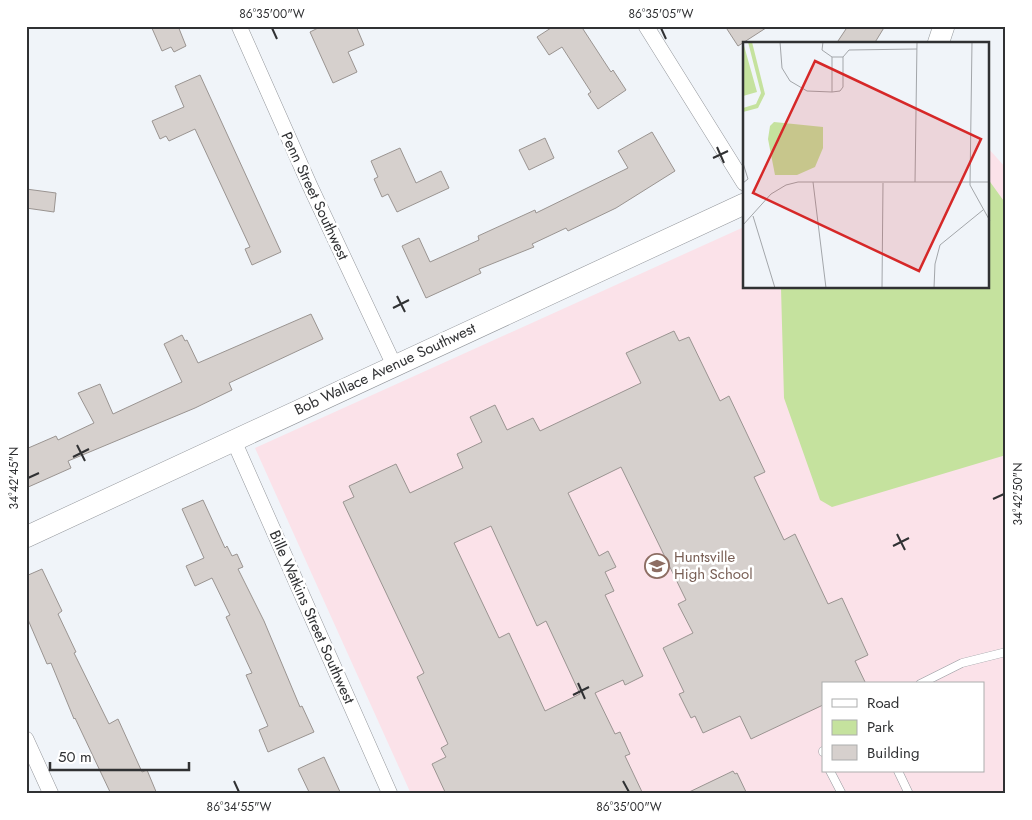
<svg xmlns="http://www.w3.org/2000/svg" width="1032" height="820" viewBox="0 0 1032 820" font-family="Jost,sans-serif">
  <style>
    .education { fill: #fbe2e9; fill-rule: evenodd }
    .green { fill: #c5e29e }
    .building { fill: #d6d0cd; stroke: #9a9491; fill-rule: evenodd }
    .lines { fill: none; stroke-linecap: round; stroke-linejoin: round }
    .lane-casing { stroke: #94979c; stroke-width: 9 }
    .street-casing { stroke: #94979c; stroke-width: 16 }
    .secondary-casing { stroke: #94979c; stroke-width: 22 }
    .lane { stroke: #fff; stroke-width: 8 }
    .street { stroke: #fff; stroke-width: 15 }
    .secondary { stroke: #fff; stroke-width: 21 }
    .ticks { fill: none; stroke: #303133; stroke-width: 2 }
    .labels { text-anchor: middle; dominant-baseline: central; stroke-width: 5; stroke-linejoin: round; paint-order: stroke }
    .street-label { font-size: 15px; fill: #303133; stroke: #fff }
    .education-label { font-size: 15px; fill: #785e54; stroke: #fff; text-anchor: start }
    .inset-road { fill: none; stroke: #a3a6aa; stroke-width: 1 }
    .view { fill: #d62828; fill-opacity: 0.15; stroke: #d62828; stroke-width: 2.5 }
    .inset-edge { fill: none; stroke: #303133; stroke-width: 2.5 }
    .neatline { fill: none; stroke: #303133; stroke-width: 2 }
    .ticks-label { font-size: 12px; text-anchor: middle; fill: #303133 }
  </style>
  <rect width="100%" height="100%" fill="#f0f4f9"/>
  <path class="education" d="M988 148 1006 168V794H411L255 448 744 227V288H988ZM823 684H983V771H823Z"/>
  <path class="green" d="M988 179 1006 204V455L832 507 820 500 784 398 781 288H988Z"/>
  <path class="building" d="M151 26H178L186 46 174 52 171 47 162 51Z
    M322 26H356L364 45 348 52 357 72 333 83 310 32Z
    M554 26H581L611 72 613 70 626 90 598 109 588 94 591 92 562 47 549 55 537 37Z
    M725 26H769L738 46Z
    M848 26H885L874 44H836Z
    M200 75 281 252 252 265 245 249 250 247 195 129 169 141 166 136 160 139 152 121 184 107 175 86Z
    M652 132 675 171 616 208 568 231 566 228 532 244 534 247 479 269 481 273 426 298 402 246 419 238 430 262 479 240 478 236 535 210 536 213 628 168 618 151Z
    M545 138 554 158 529 170 519 150Z
    M400 148 416 183 441 171 449 188 397 212 388 194 382 197 374 179 378 177 371 161Z
    M26 189 56 193 54 212 26 208Z
    M311 314 323 339 229 383 232 390 195 408 68 461 71 468 26 488V449L56 436 58 440 94 423 78 393 100 384 113 414 182 382 164 344 182 335 185 341 187 340 198 363Z
    M674 331 679 341 689 337 720 401 729 396 765 472 754 477 784 540 795 534 828 604 842 598 868 655 855 661 866 684H823V705L751 739 740 716 703 733 695 716 691 718 679 694 684 692 663 648 693 633 678 604 686 600 621 467 568 493 599 556 608 551 616 567 605 572 614 591 605 595 643 676 625 685 623 680 595 693 615 734 620 732 630 754 625 756 643 794H446L432 764 446 757 441 748 448 744 417 677 424 673 343 502 354 497 349 486 396 464 410 493 463 468 457 454 482 442 470 417 495 405 507 430 533 418 540 431 641 383 626 353ZM491 526 537 626 546 621 580 694 545 711 509 633 499 638 454 543Z
    M203 500 225 548 227 546 232 556 237 554 243 567 238 569 264 621 300 707 302 706 314 732 268 752 259 730 268 726 246 675 252 673 226 617 230 615 212 578 195 586 186 566 204 558 182 509Z
    M42 569 62 611 58 614 76 652 74 653 109 724 118 719 142 772 147 770 157 794H111L75 718 74 719 51 663 47 664 26 615V576Z
    M324 757 341 794H310L298 769Z
    M733 771 735 774 737 773 747 794H685Z"/>
  <g class="lines">
    <defs>
      <path id="lane" d="M920 684 962 663 1006 652
        M823 751V752
        M830 771 842 794
        M898 771 909 794"/>
      <path id="street" d="M239 26 310 186 394 365
        M646 26 744 183
        M233 439 390 794
        M26 739 51 794"/>
      <path id="secondary" d="M938 44 944 26
        M26 537 744 204"/>
    </defs>
    <use href="#lane" class="lane-casing"/>
    <use href="#street" class="street-casing"/>
    <use href="#secondary" class="secondary-casing"/>
    <use href="#lane" class="lane"/>
    <use href="#street" class="street"/>
    <use href="#secondary" class="secondary"/>
  </g>
  <path class="ticks" d="M272 28 277 39M661 28 666 39M717 147 724 163M713 158 728 151M397 296 405 312M393 308 409 300M77 445 85 461M73 457 89 449M28 478 39 473M993 499 1004 494M897 534 905 550M893 546 909 538M578 683 585 699M573 695 589 687M234 781 239 792M623 781 629 792"/>
  <defs>
    <symbol id="school-ring" viewBox="-11 -11 22 22"><circle r="9.5" fill="#fff" stroke="#8d6e63" stroke-width="1.5"/><path d="M0-5L7-2L0 1L-7-2ZM-4 1L0 2.5L4 1V4Q0 6-4 4Z" fill="#8d6e63"/></symbol>
  </defs>
  <g fill-rule="evenodd">
    <use href="#school-ring" x="643" y="552" width="28" height="28"/>
  </g>
  <g class="labels">
    <g class="street-label">
      <text transform="translate(315 196) rotate(65)">Penn Street Southwest</text>
      <text transform="translate(385 369) rotate(-25)">Bob Wallace Avenue Southwest</text>
      <text transform="translate(312 617) rotate(66)">Bille Watkins Street Southwest</text>
    </g>
    <g class="education-label">
      <text x="674" y="557">Huntsville<tspan x="674" dy="17">High School</tspan></text>
    </g>
  </g>
  <g transform="translate(743 42)">
    <rect width="246" height="246" fill="#f0f4f9"/>
    <path d="M0 0 14 50 0 54ZM5 0H9L22 52 15 66 0 70V66L13 62 18 51ZM31 80 80 85V106L72 125 54 133H32L25 97 27 84Z" fill="#c5e29e"/>
    <path class="inset-road" d="M37 0 39 26 47 39 64 49 89 50V15L79 8 80 0M229 0 227 143 247 179M89 15H100V45L97 49 89 50M100 15 106 8 174 7M0 121 5 137 0 141M70 140 83 246M172 140 174 0M10 174 32 246M0 183 28 152 43 143 55 140H247M139 246 140 141M191 246 192 222 197 203 240 168"/>
    <path class="view" d="M72 19 238 97 176 229 10 151Z"/>
    <rect width="246" height="246" class="inset-edge"/>
  </g>
  <rect width="1032" height="820" fill="none" stroke="#ffffff" stroke-width="55"/>
  <rect x="822" y="682" width="162" height="90" fill="#ffffff" stroke="#acadad"/>
  <rect x="832" y="699" width="25" height="8" fill="#ffffff" stroke="#acadad"/>
  <text x="867" y="708" font-size="15" fill="#303133">Road</text>
  <rect x="832" y="720" width="25" height="15" fill="#c5e29e" stroke="#acadad"/>
  <text x="867" y="732" font-size="15" fill="#303133">Park</text>
  <rect x="832" y="745" width="25" height="15" fill="#d6d0cd" stroke="#acadad"/>
  <text x="867" y="758" font-size="15" fill="#303133">Building</text>
  <path d="M50 762v8h139v-8" fill="none" stroke="#303133" stroke-width="2.5"/>
  <text x="58" y="762" font-size="15" fill="#303133" stroke="#ffffff" stroke-width="4" paint-order="stroke">50 m</text>
  <rect x="28" y="28" width="976" height="764" class="neatline"/>
  <g class="ticks-label">
    <text x="272" y="18">86°35'00"W</text>
    <text x="661" y="18">86°35'05"W</text>
    <text transform="translate(14 478) rotate(-90)" y="4">34°42'45"N</text>
    <text transform="translate(1018 494) rotate(-90)" y="4">34°42'50"N</text>
    <text x="239" y="811">86°34'55"W</text>
    <text x="629" y="811">86°35'00"W</text>
  </g>
</svg>
